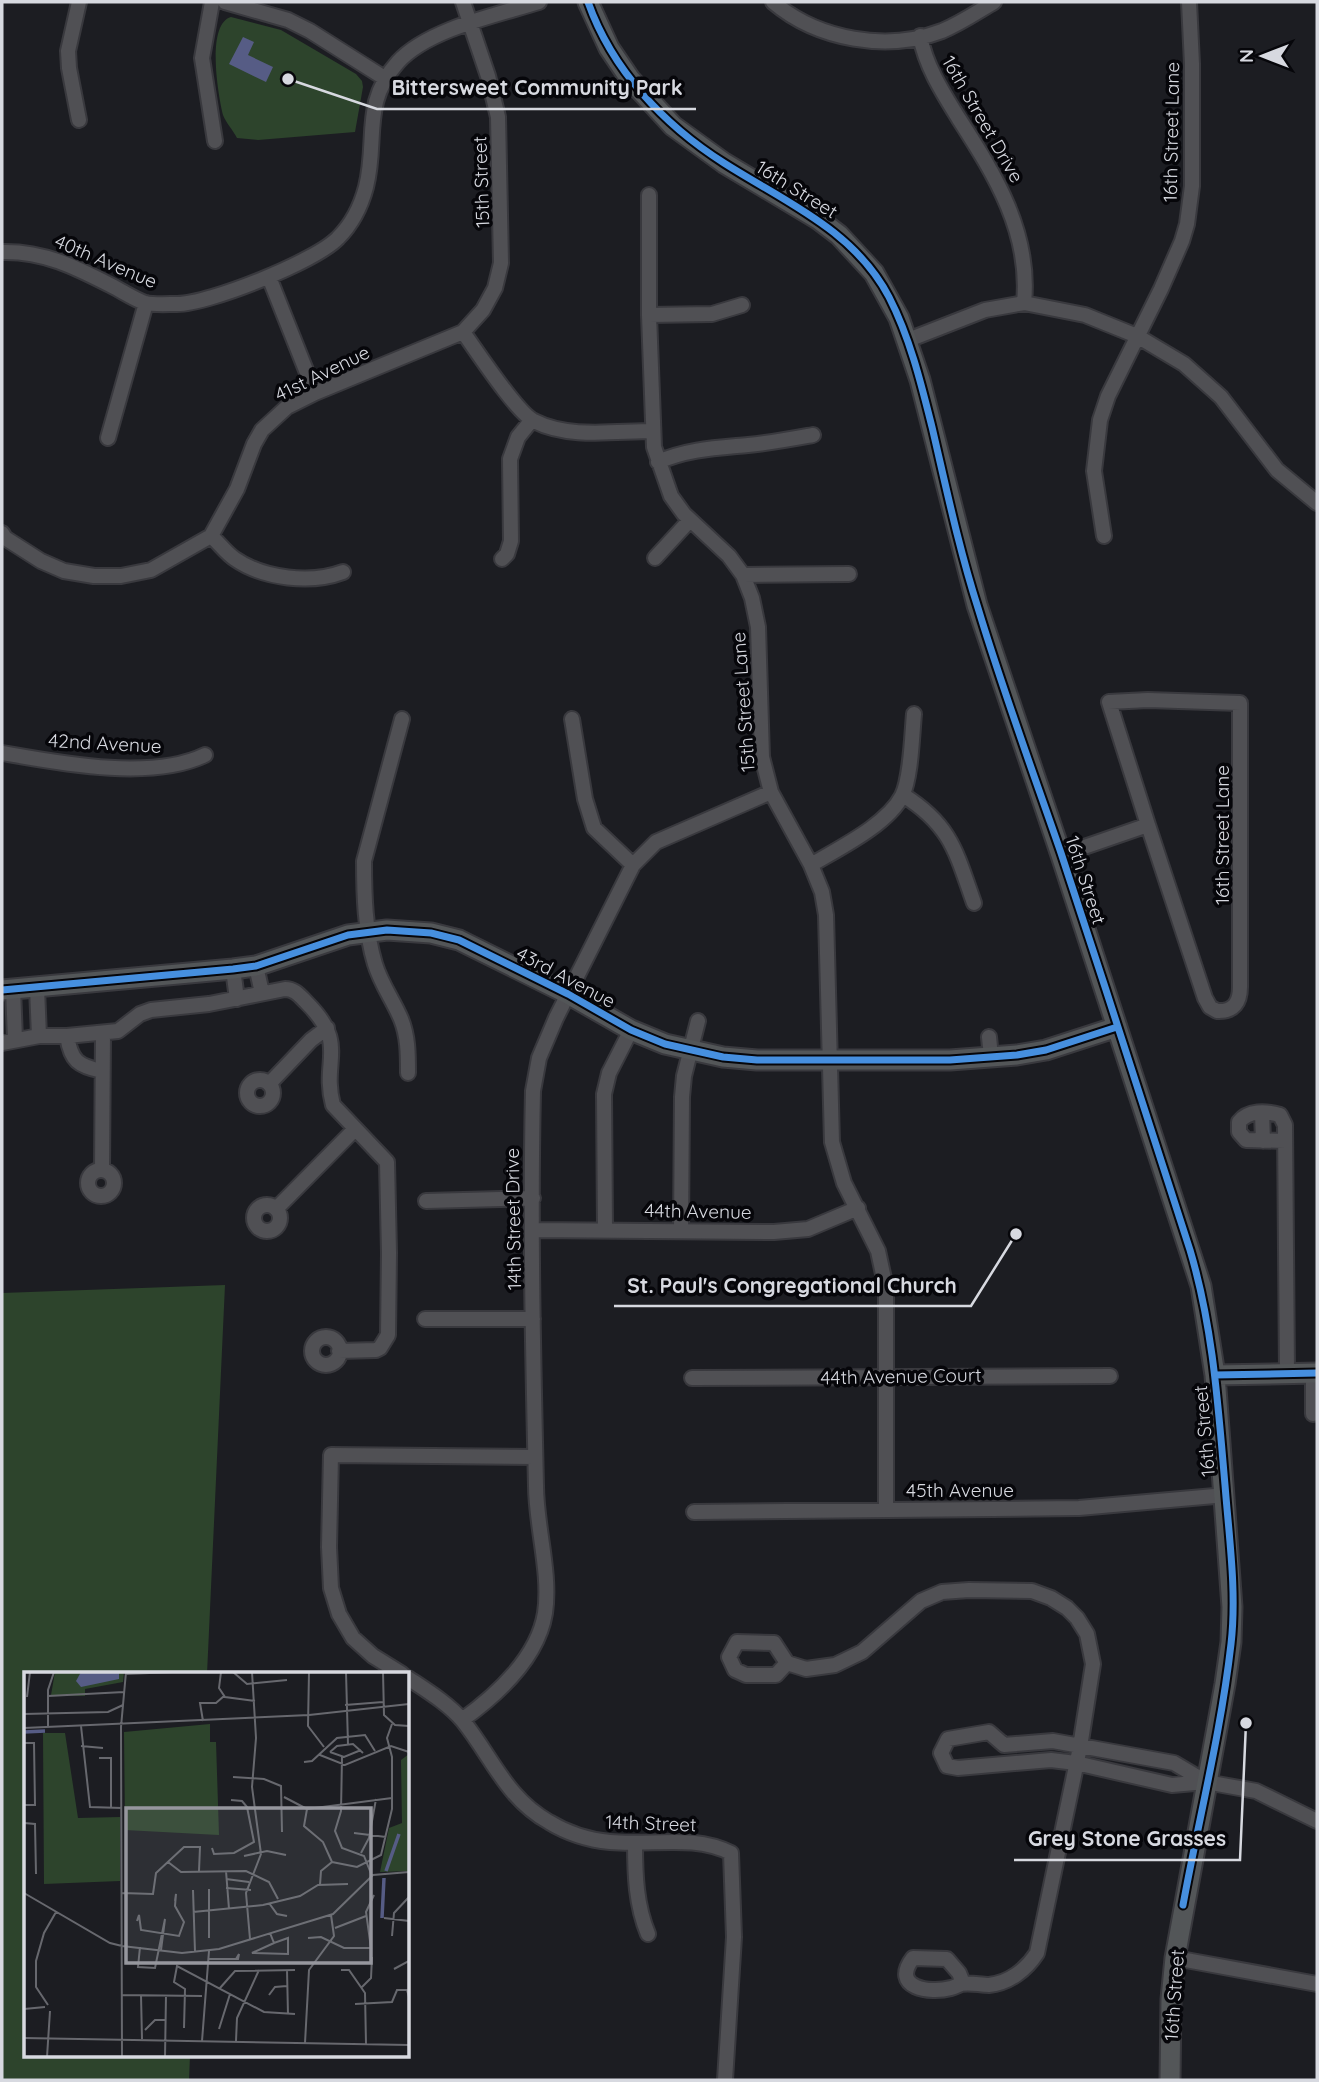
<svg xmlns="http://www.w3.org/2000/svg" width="1319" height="2082" viewBox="0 0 1319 2082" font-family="Quicksand,sans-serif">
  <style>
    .green { fill: #2d442c }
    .water { fill: #565c85 }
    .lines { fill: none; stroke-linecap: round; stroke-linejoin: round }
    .street-casing { stroke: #39393e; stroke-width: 18 }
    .secondary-casing { stroke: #39393e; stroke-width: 23 }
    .street { stroke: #505054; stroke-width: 14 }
    .secondary { stroke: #535658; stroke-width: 19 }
    .cycleway-casing { stroke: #06060a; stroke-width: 11 }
    .cycleway { stroke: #468fdf; stroke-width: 7 }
    .labels { text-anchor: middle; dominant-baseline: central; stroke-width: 7; stroke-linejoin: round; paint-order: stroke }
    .street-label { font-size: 19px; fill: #d7d9e0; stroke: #06060a }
    .inset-river { fill: none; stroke: #565c85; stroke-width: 3.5 }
    .inset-road { fill: none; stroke: #67686e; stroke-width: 2 }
    .view { fill: #96979e; fill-opacity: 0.15; stroke: #96979e; stroke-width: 3.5 }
    .inset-edge { fill: none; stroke: #d7d9e0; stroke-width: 3.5 }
    .leader { fill: none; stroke: #d7d9e0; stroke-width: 2.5 }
    .callout-dot { fill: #d7d9e0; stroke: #06060a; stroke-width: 2.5 }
    .callout-label { font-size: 21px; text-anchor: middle; font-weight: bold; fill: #d7d9e0; stroke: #06060a; stroke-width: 7; stroke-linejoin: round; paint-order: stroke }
  </style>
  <rect width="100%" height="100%" fill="#1c1d22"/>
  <path class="green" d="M231 17 281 30 356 74 362 81 363 87 355 132 258 140 237 138C233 130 226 123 223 115 218 95 206 24 231 17Z
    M225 1285 207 1674H26V2056H190L189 2080H2V1293Z"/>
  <path class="water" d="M243 37 254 42 248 55 273 67 266 82 229 64Z"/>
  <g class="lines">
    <defs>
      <path id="street" d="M212 2 202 58 215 141
        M225 2 288 20 310 31 386 79
        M773 2C818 40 887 52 942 31 961 23 977 12 994 2
        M920 36C926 67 943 93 959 119 995 175 1031 233 1024 303
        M79 120 69 68 68 51 79 2
        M649 195V315L654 447 671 496 684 514 729 556 743 575 752 598 758 627 762 757 771 792 811 865 822 892 826 915 832 1142 844 1183 878 1251 886 1288V1509
        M2 252C44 251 75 267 112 286 122 291 134 299 145 303 154 305 168 304 177 304 209 304 316 261 338 238 352 224 361 206 366 187 378 140 361 103 398 62 428 29 497 15 539 2
        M269 277 315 393
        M649 315 712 314 742 305
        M463 332C476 350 517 413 534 421 569 439 615 431 653 431
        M908 340 985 310 1024 303 1085 315 1137 336 1184 364 1221 397 1277 470 1317 503
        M108 438 146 303
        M658 462C688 449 716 448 748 445 770 443 791 439 813 435
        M2 533 5 538 41 561 64 571 94 576H121L151 570 211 536 237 489 254 444 262 430 287 407 315 393 463 332 483 310 495 288 501 263 498 117 488 76 463 2
        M211 536C219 543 226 553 235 559 264 579 311 584 343 572
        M1104 536 1094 471 1100 420 1108 396 1161 289 1182 241 1187 224 1192 186V64L1189 2
        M655 558 690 520
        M502 559 507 554 511 541 510 459 518 437 531 421
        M743 575 849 574
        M402 719 364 861C364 895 365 931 375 964 381 984 393 1000 401 1019 408 1036 408 1054 408 1073
        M572 719 585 799 594 828 633 865
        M2 753C59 763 151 781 205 755
        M903 795C951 825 956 852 974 903
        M1061 855 1148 825 1109 702 1148 700 1240 703V987C1240 1002 1234 1012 1217 1011L1210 1007 1205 998 1148 825
        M811 865C839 848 887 825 902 796 911 778 912 735 914 714
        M256 966 262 993
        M233 969 237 999
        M37 988 39 1036
        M13 989 15 1039
        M67 1036C71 1061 78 1066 102 1071
        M989 1037 991 1057
        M2 1043 39 1036H67L118 1031 140 1014 151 1010 209 1004 285 989C295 989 300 996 307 1003 349 1045 321 1060 333 1105L387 1162 389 1253 388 1335 380 1348 376 1350 339 1351
        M247 1093a13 13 0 1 1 26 0a13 13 0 1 1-26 0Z
        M269 1084 311 1040 327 1028
        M1262 1113 1263 1141
        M1285 1141 1246 1140 1239 1132V1122C1248 1110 1266 1111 1280 1115L1285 1125 1287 1373
        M88 1183a13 13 0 1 1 26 0a13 13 0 1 1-26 0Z
        M102 1170 103 1033
        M426 1201 533 1198
        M254 1218a13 13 0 1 1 26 0a13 13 0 1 1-26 0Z
        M276 1209 355 1129
        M605 1229 604 1094 609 1073 631 1030
        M533 1230 774 1232 808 1229 858 1208
        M681 1231 682 1097 684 1076 698 1021
        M425 1319H533
        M312 1351a14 14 0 1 1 28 0a14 14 0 1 1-28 0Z
        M692 1378 1110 1376
        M1313 1414V1372
        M694 1512 1079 1508 1226 1495
        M787 1663 776 1675H746L735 1670 729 1657 737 1642 774 1643 787 1663 806 1669 835 1665 862 1652 921 1601 942 1592 969 1590 1032 1591 1051 1598 1067 1608 1077 1618 1087 1634 1093 1664 1080 1747 1037 1953C1026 1970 1009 1983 989 1985 980 1985 970 1982 961 1984 958 1985 955 1987 951 1988 930 1994 890 1988 913 1958L947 1959 959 1973 963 1983
        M402 1674 373 1656 353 1638 339 1614 331 1588 329 1547 331 1455 535 1457
        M408 1678C426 1690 449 1704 463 1721 492 1757 506 1798 549 1822 567 1833 589 1840 610 1842 652 1846 693 1834 731 1853L734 1937 725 2080
        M462 1720C497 1695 538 1657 545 1613 551 1573 536 1526 536 1486 533 1355 530 1223 533 1091L539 1058 556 1018 633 865 656 842 771 792
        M1206 1782 1174 1763 1053 1741 1004 1745 989 1732 948 1739 941 1753 947 1766 958 1768 1051 1760 1076 1763 1172 1785 1206 1782 1256 1791 1317 1821
        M635 1843C635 1875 636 1905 648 1934
        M1175 1958 1317 1984"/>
      <path id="secondary" d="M588 2 609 48 630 79 673 126 724 163 818 219 839 235 874 273 899 318 920 380 977 605 1061 855 1201 1286 1215 1375 1232 1607 1231 1642 1225 1684 1175 1958 1171 1999 1170 2080
        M2 990 233 969 256 966 348 935 387 930 431 933 459 940 568 994 631 1030 665 1044 723 1057 757 1060H950L1017 1055 1046 1050 1117 1027
        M1215 1375 1317 1373"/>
    </defs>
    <use href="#street" class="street-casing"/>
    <use href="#secondary" class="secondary-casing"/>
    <use href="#street" class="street"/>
    <use href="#secondary" class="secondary"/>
    <defs>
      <path id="cycleway" d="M588 2C612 70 664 125 724 163 785 202 854 230 889 297 910 338 921 383 932 427 946 487 959 549 978 608 1003 691 1033 772 1061 853 1105 985 1147 1118 1190 1250 1213 1327 1218 1405 1225 1485 1229 1537 1237 1592 1231 1644 1221 1732 1199 1818 1183 1905
        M2 990 233 969 256 966 348 935 387 930 431 933 459 940 568 994 631 1030 665 1044 723 1057 757 1060H950L1017 1055 1046 1050 1117 1027
        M1215 1375 1317 1373"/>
    </defs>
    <use href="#cycleway" class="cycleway-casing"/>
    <use href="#cycleway" class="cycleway"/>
  </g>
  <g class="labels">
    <g class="street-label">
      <text transform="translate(983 119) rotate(60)">16th Street Drive</text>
      <text transform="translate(1171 132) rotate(-89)">16th Street Lane</text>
      <text transform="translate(481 182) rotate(-92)">15th Street</text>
      <text transform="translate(797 189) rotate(32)">16th Street</text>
      <text transform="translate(106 261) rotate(23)">40th Avenue</text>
      <text transform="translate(322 373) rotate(-26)">41st Avenue</text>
      <text transform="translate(743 702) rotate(-94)">15th Street Lane</text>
      <text transform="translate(105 743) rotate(3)">42nd Avenue</text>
      <text transform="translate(1222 835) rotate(-90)">16th Street Lane</text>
      <text transform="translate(1086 880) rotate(72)">16th Street</text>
      <text transform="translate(566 977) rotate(28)">43rd Avenue</text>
      <text transform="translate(698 1211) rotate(1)">44th Avenue</text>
      <text transform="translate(513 1219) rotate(-91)">14th Street Drive</text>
      <text transform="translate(901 1376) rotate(-1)">44th Avenue Court</text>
      <text transform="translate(1204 1431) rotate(-95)">16th Street</text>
      <text x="960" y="1490">45th Avenue</text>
      <text transform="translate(651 1823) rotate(2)">14th Street</text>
      <text transform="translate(1174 1995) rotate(-86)">16th Street</text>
    </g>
  </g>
  <g transform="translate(24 1672)">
    <rect width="385" height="385" fill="#1c1d22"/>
    <path d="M31 0H100L99 10 61 17V24L27 23ZM186 52V70H192L195 163 101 158 100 60ZM19 61H41L54 146 96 145V209L20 212ZM385 82V199L356 200 365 156 378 151 377 88Z" fill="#2d442c"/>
    <path d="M57 0H95V7L57 15 52 9Z" fill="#565c85"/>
    <path class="inset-river" d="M0 60 21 59M362 199 375 162M358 246 360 206"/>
    <path class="inset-road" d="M197 0 195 16 201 25 231 29M209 0 223 12 263 8M285 0 284 54 300 75M322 0 324 73M359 0 360 43 371 53 385 54M102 2 149 0M24 24 100 20M3 25 6 0M321 33 359 30M0 42 84 40 99 33M179 49 176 31H192L200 24M57 54 66 135 98 136M0 56 285 43 385 32M24 56V18L30 0M0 71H10L11 133H0M57 74 79 76M306 80 313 74 329 72 339 81M306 80 320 85 337 78M296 83 321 93 367 74 385 80M318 85 317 139 311 159 318 176 340 184 348 204M75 86H87V136M280 90 288 89 313 66 341 63 351 79M209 105 240 107 257 114 258 160M260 125 283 137M283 137 368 126M283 137 280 154 299 170 308 190M0 151 11 152 12 202M330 161 362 165M188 176 190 182 210 181 230 170 223 135 218 129 207 128M337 181 345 166 352 127M220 184 243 179 262 183M144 190 157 200 222 199 245 210 254 227M308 190 333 195 357 183 368 137V85L363 66 368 52M202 199 205 237M202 207 225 210M296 213 297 199 308 190M202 216 227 218M185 217V266M169 218 171 280M0 221 86 271 98 274M98 221 129 222 132 201 160 175H176L175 199M245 231 253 242 263 244M169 240 239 233 276 224 294 213 324 212M360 246 385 249V289L370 297M113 249 115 243 117 258 155 264 160 250 151 234 152 222 151 229M311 256 342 244M246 261 250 271 264 266V282L228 281 250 271M368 264 370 241 385 225M284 266 297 265 320 276H347L342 240 350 223M226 267 222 221 237 182 228 115 232 66 228 0M98 274 158 281 195 277 309 242 349 203 385 200M116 275 114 295 131 296 141 247 137 278M185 287H214L215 282 212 287M263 298 264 343M317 298H325L341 321 342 372M338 315 347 306 348 285M196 316 211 299 271 298M98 323 178 324M117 323 118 367M245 323 251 315 263 314M331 332 368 330 373 318H383L385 325M24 333 12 315V289L20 261 32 240M0 337 21 335M160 356 161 317 150 310 153 294 240 340 271 342M195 357 206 322M121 358 131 348H142M0 366 385 373M178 369 185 279M212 369 213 346 235 298M281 371 285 298 310 264 307 243M23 385 26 339M98 385 97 55 102 0M141 385 142 323M194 385H242"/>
    <path class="view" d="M102 136H347V291H102Z"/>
    <rect width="385" height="385" class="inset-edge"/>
  </g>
  <path class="leader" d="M288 79L377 109H696M1016 1234L971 1306H614M1246 1723L1240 1860H1014"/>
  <g class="callout-dot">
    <circle cx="288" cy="79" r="7"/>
    <circle cx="1016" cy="1234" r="7"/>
    <circle cx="1246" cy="1723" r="7"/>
  </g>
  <g class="callout-label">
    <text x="537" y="95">Bittersweet Community Park</text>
    <text x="792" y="1293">St. Paul's Congregational Church</text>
    <text x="1127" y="1846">Grey Stone Grasses</text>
  </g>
  <rect width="1319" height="2082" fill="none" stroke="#d7d9e0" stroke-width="7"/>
  <g transform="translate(1263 56) rotate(270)" stroke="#06060a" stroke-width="5" paint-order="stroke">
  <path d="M0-5L12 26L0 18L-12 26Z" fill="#d7d9e0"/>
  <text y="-10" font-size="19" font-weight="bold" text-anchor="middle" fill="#d7d9e0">N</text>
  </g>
</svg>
